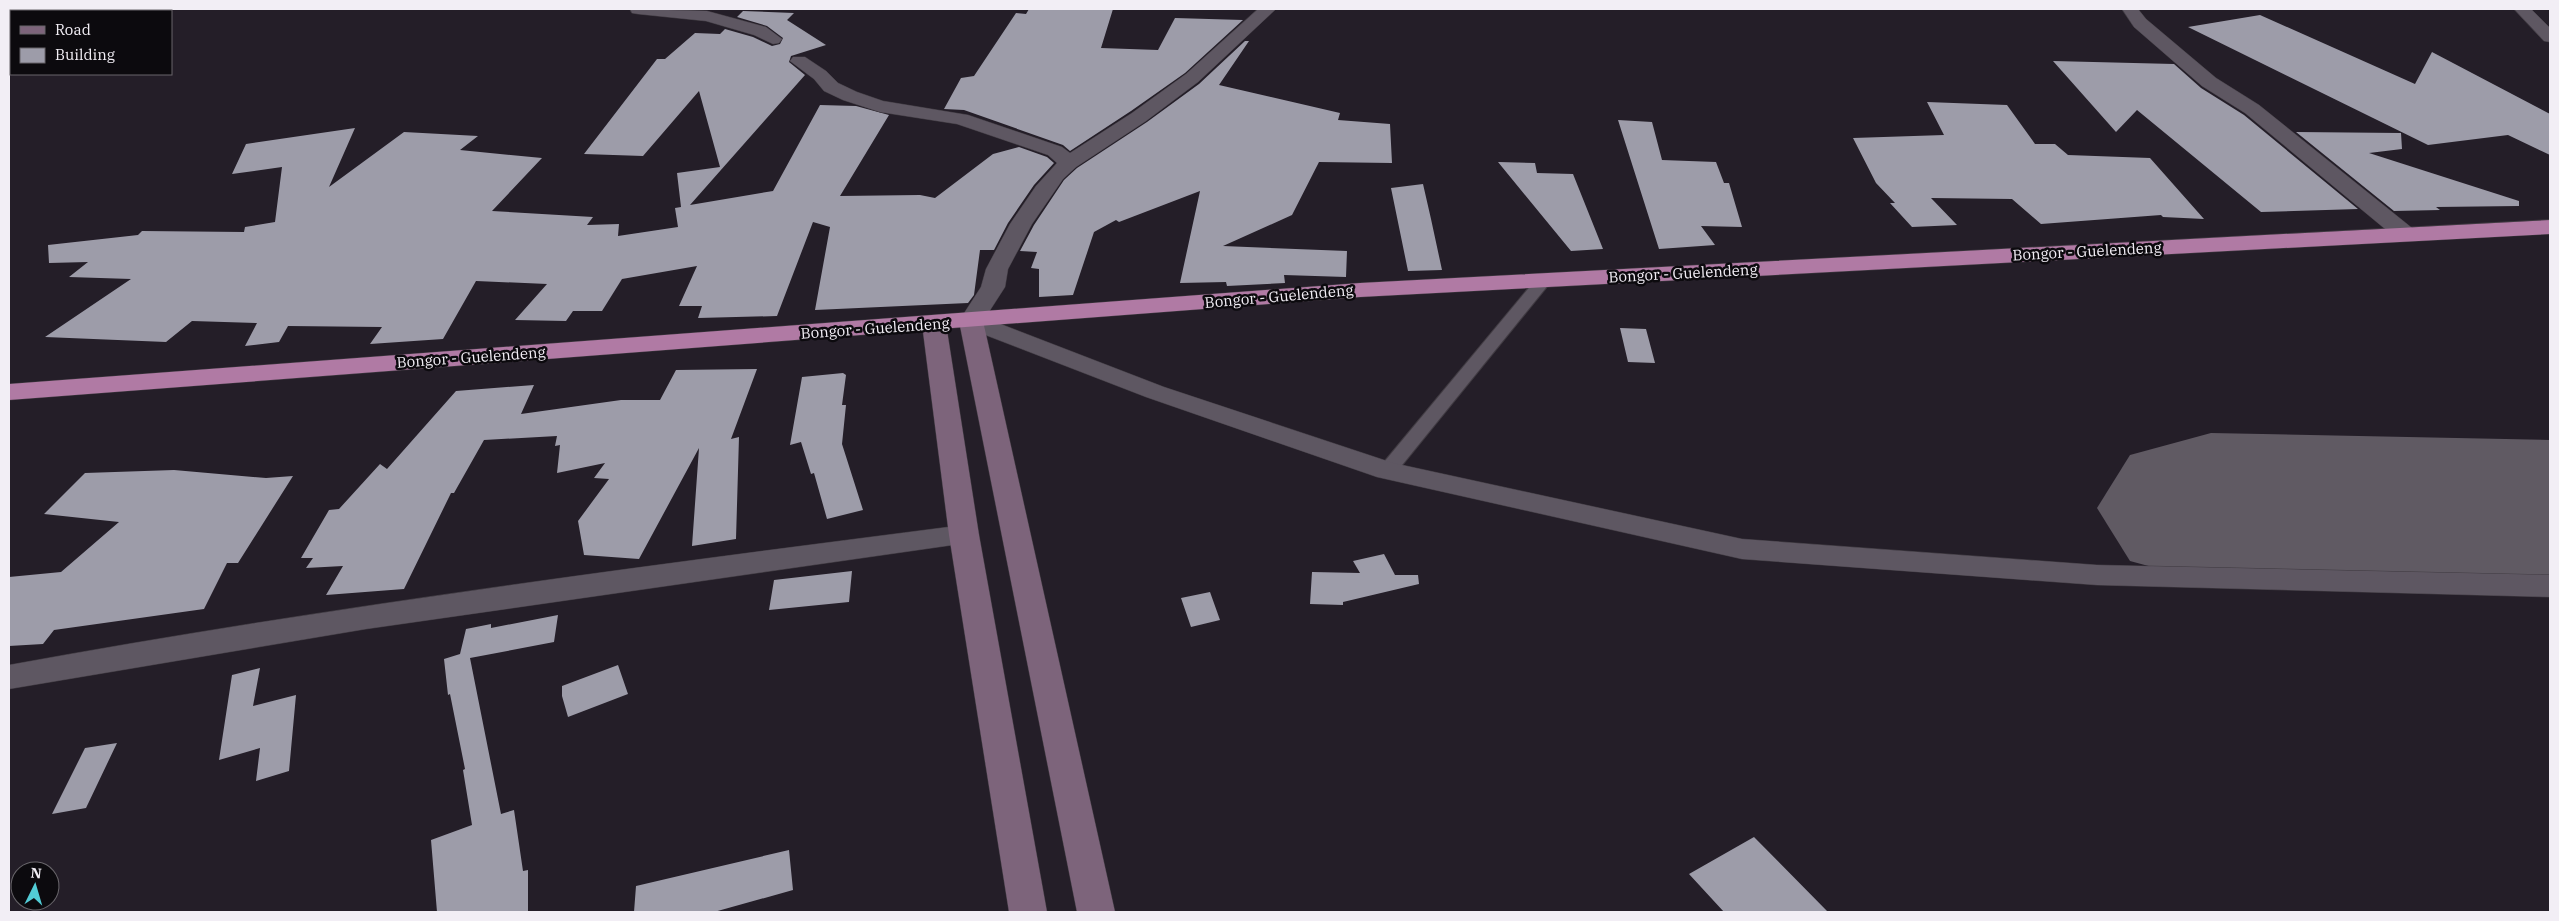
<svg xmlns="http://www.w3.org/2000/svg" width="2559" height="921" viewBox="0 0 2559 921" font-family="'IBM Plex Serif',serif">
  <style>
    .lines { fill: none; stroke-linecap: round; stroke-linejoin: round }
    .runway { fill: #605a63; fill-rule: evenodd }
    .building { fill: #9d9ca9 }
    .service-casing { stroke: #403b42; stroke-width: 2 }
    .minor-casing { stroke: #403b42; stroke-width: 1 }
    .secondary-casing { stroke: #403b42; stroke-width: 1 }
    .trunk-casing { stroke: #403b42; stroke-width: 1 }
    .service { fill: #5e5762; fill-rule: evenodd }
    .minor { fill: #5e5762; fill-rule: evenodd }
    .secondary { fill: #7d647b; fill-rule: evenodd }
    .trunk { fill: #b07aa4; fill-rule: evenodd }
    .labels { text-anchor: middle; dominant-baseline: central; stroke-width: 5; stroke-linejoin: round; paint-order: stroke }
    .street-label { font-size: 15px; fill: #f2eef5; stroke: #0c0a0e }
  </style>
  <rect width="100%" height="100%" fill="#241e28"/>
  <g class="lines">
    <path class="runway" d="M2211 433 2550 440V592L2211 583 2130 561 2097 508 2130 455Z"/>
  </g>
  <path class="building" d="M1029 9H1113L1101 48 1158 50 1175 18 1243 20 1185 73 1131 111 1070 151 1063 145 964 110 944 109 961 78 974 76 1016 13 1026 14Z
    M743 11 794 13 787 20 826 45 791 56 789 62 805 75 690 205 773 191 820 105 856 106 889 115 840 196 920 195 935 198 993 154 1019 147 1047 157 1054 163 1034 185 1008 223 994 250H980L974 295 968 303 815 310 830 227 813 222 777 316 698 318 702 306H679L697 266 622 279 602 311H573L566 321 515 320 547 284 476 281 443 339 370 344 382 327 288 326 279 342 245 346 257 323 192 321 166 342 45 337 131 279 69 277 88 262 49 263 48 245 138 235 142 231 244 232 245 227 275 222 282 167 232 174 246 144 355 128 329 187 404 132 478 136 460 150 542 158 492 211 593 217 587 225 619 224 618 236 678 227 675 208 681 207 677 173 720 167 699 91 643 156 584 154 657 59H665L695 33 720 34 725 29 753 37 772 46 780 44 783 38 767 26 737 17Z
    M2260 15 2415 84 2432 52 2550 114V155L2508 135 2428 145 2188 27Z
    M1245 41H1249L1219 85 1340 113 1338 120 1390 124 1392 163 1319 162 1292 215 1223 246 1347 251 1346 277 1284 275 1285 283 1227 286 1226 282 1180 283 1200 191 1119 222 1116 220 1094 232 1073 295 1039 297V269L1031 268 1037 252 1020 251 1034 225 1064 180 1077 168 1147 122 1199 84Z
    M2053 61 2174 64 2201 88 2244 115 2358 209 2261 212 2137 110 2116 132Z
    M1927 102 2007 105 2035 144H2055L2068 155 2150 158 2204 219 2163 217 2161 215 2041 224 2012 199 1931 198 1957 225 1912 227 1890 203H1895L1876 183 1853 138 1944 135Z
    M1618 120 1652 122 1662 160 1716 162 1724 183H1729L1742 227 1701 226 1715 245 1659 249Z
    M2296 132 2401 133 2402 149 2369 153 2519 201V206L2436 207 2440 210 2394 211Z
    M1498 162 1535 163 1537 173 1573 174 1603 249 1571 251Z
    M1423 184 1431 219 1442 270 1408 271 1391 188Z
    M1620 328 1646 329 1655 363 1628 362Z
    M757 369 731 439 739 437 736 539 692 546 699 448 639 559 584 555 578 521 609 479 594 478 605 463 557 473 560 445 555 446 557 436 484 440 454 493H451L404 589 326 595 343 566 306 568 313 558H301L329 510 339 509 380 464 387 469 456 391 534 385 521 414 621 400H660L676 370Z
    M843 373 846 375 842 405H846L842 444 863 510 827 519 814 473 811 474 801 442 790 445 802 377Z
    M174 470 266 478 293 476 238 563H227L204 609 54 630 43 644 9 646V577L61 572 119 522 44 514 85 473Z
    M1384 554 1395 575H1418L1419 584 1343 602V605L1310 604 1312 572 1360 573 1353 561Z
    M852 571 849 602 769 610 774 580Z
    M1210 592 1220 620 1191 627 1181 598Z
    M558 615 554 642 470 658 501 814 514 810 523 871 528 870V912H437L431 840 472 825 463 770 465 769 450 694 448 695 444 659 460 654 466 629 491 624V628Z
    M618 665 628 694 568 717 562 696V686Z
    M260 668 253 706 296 695 289 771 256 781 260 748 219 760 232 675Z
    M117 743 86 808 52 814 85 748Z
    M1754 837 1828 912H1724L1689 874Z
    M789 850 793 890 714 912H634L636 886Z"/>
  <g class="lines">
    <defs>
      <path id="service" d="M1543 276 1551 281 1549 284 1394 475H1380L1378 471 1380 467 1537 278Z"/>
      <path id="minor" d="M630 9 707 11 766 27 782 39 779 43 773 44 754 35 706 21 638 14 632 13Z
        M1258 9H1276L1198 82 1146 121 1076 167 1063 179 1032 224 1008 269 1005 287 985 318 1164 387 1393 463 1742 539 2097 565 2550 575V597L2097 585 1742 559 1377 477 1146 397 962 326 959 321 981 287 986 269 1010 224 1036 186 1057 163 1048 155 957 124 880 112 843 100 824 91 814 79 790 61 793 57H805L826 71 838 83 857 92 883 101 968 115 1062 147 1070 153 1132 113 1186 74Z
        M2122 9H2138L2146 19 2216 78 2259 105 2412 228 2415 233 2412 238 2404 240 2396 238 2245 113 2202 86 2134 27Z
        M2514 9H2531L2550 28V42L2544 41Z
        M964 525 974 528 979 535 974 542 366 629 9 689V665C325 607 645 566 964 525Z"/>
      <path id="secondary" d="M971 314 980 316 983 321 1115 912H1077L959 321 962 316Z
        M934 317 943 319 946 324 979 535 1047 912H1009L949 535 922 324 925 319Z"/>
      <path id="trunk" d="M2550 220V234L1360 297 9 400V384L1360 283Z"/>
    </defs>
    <use href="#service" class="service-casing"/>
    <use href="#minor" class="minor-casing"/>
    <use href="#secondary" class="secondary-casing"/>
    <use href="#trunk" class="trunk-casing"/>
    <use href="#service" class="service"/>
    <use href="#minor" class="minor"/>
    <use href="#secondary" class="secondary"/>
    <use href="#trunk" class="trunk"/>
  </g>
  <g class="labels">
    <g class="street-label">
      <text transform="translate(2087 251) rotate(-3)">Bongor - Guelendeng</text>
      <text transform="translate(1683 273) rotate(-3)">Bongor - Guelendeng</text>
      <text transform="translate(1279 296) rotate(-5)">Bongor - Guelendeng</text>
      <text transform="translate(875 328) rotate(-4)">Bongor - Guelendeng</text>
      <text transform="translate(471 357) rotate(-4)">Bongor - Guelendeng</text>
    </g>
  </g>
  <rect width="2559" height="921" fill="none" stroke="#f2eef5" stroke-width="20"/>
  <rect x="10" y="10" width="162" height="65" fill="#0c0a0e" stroke="#68656a"/>
  <rect x="20" y="26" width="25" height="8" fill="#7d647b" stroke="#68656a"/>
  <text x="55" y="35" font-size="15" fill="#f2eef5">Road</text>
  <rect x="20" y="48" width="25" height="15" fill="#9d9ca9" stroke="#68656a"/>
  <text x="55" y="60" font-size="15" fill="#f2eef5">Building</text>
  <g transform="translate(35 886) rotate(5)"><circle r="24" fill="#0c0a0e" stroke="#68656a"/>
  <path d="M0-4L9 19L0 12L-9 19Z" fill="#52ccd6"/>
  <text y="-8" font-size="14" font-weight="bold" text-anchor="middle" fill="#f2eef5">N</text>
  </g>
</svg>
